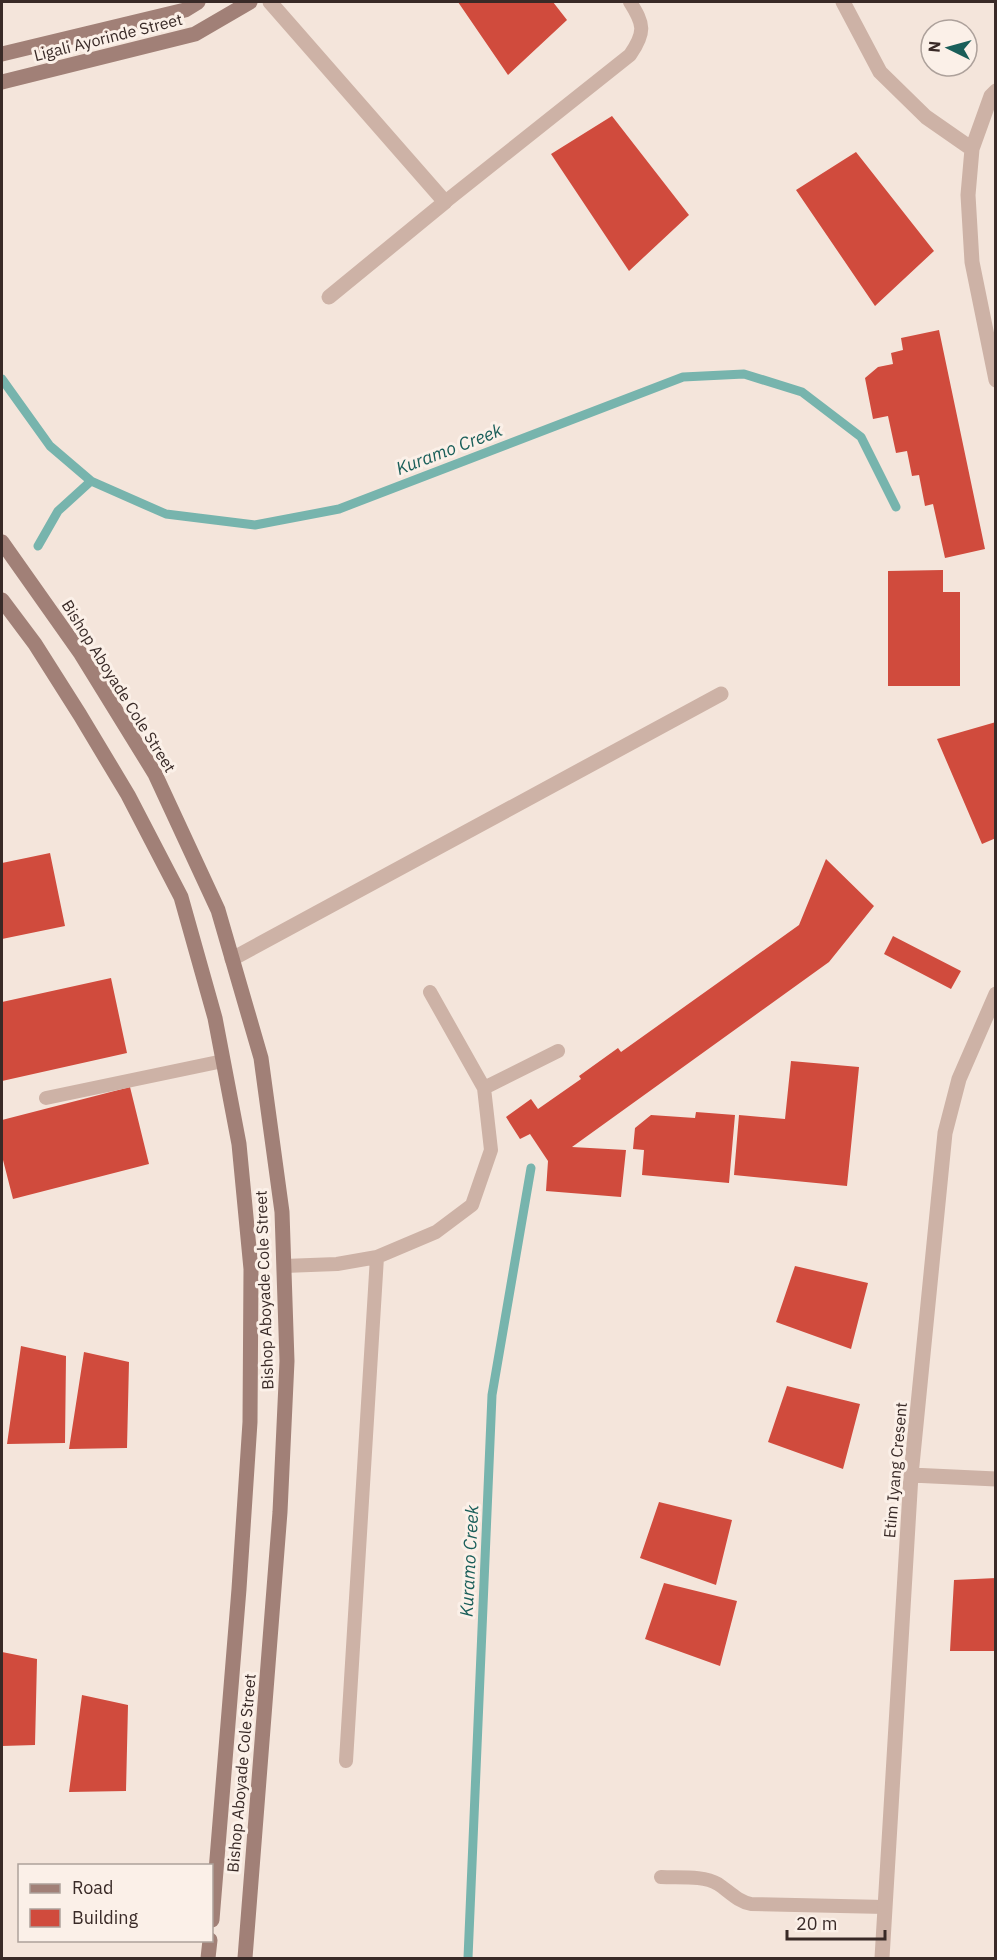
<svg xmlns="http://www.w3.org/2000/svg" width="997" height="1960" viewBox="0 0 997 1960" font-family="'IBM Plex Sans',sans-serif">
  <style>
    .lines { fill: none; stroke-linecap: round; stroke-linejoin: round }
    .stream { stroke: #77b4ad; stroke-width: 9 }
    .building { fill: #d04b3d }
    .lane { stroke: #cdb2a6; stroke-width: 14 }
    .street { stroke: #cdb2a6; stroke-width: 15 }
    .secondary { stroke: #a18077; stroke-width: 15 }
    .labels { text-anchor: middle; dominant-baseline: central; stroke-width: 6; stroke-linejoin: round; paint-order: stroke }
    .street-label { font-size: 16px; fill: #392a27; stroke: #fbf0e8 }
    .water-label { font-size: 18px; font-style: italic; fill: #195e59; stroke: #fbf0e8 }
  </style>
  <rect width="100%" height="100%" fill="#f4e5db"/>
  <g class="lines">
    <path class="stream" d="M2 379 50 446 91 481 166 514 255 525 339 509 683 377 744 374 802 392 861 437 896 507
      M38 546 58 511 91 481
      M468 1958 492 1395 531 1168"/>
  </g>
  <path class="building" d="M458 2H553L567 20 508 75Z
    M612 116 689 215 629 271 551 154Z
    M856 152 934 251 875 306 796 190Z
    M939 330 985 549 945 558 933 504 925 506 919 475 912 476 907 451 896 453 888 416 873 419 865 378 878 367 893 364 891 353 903 350 901 338Z
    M943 570V592H960V686H888V571Z
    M996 722V838L982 844 937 739Z
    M50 853 65 926 2 939V863Z
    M826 859 874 906 829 962 572 1147 626 1150 621 1197 546 1191 548 1161 530 1134 520 1139 506 1117 531 1099 538 1109 581 1079 579 1076 618 1048 621 1052 799 925Z
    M893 936 961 971 951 989 884 954Z
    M111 978 127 1053 2 1081V1002Z
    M791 1061 859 1067 847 1186 734 1175 739 1115 785 1119Z
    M130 1087 149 1164 13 1199 2 1156V1120Z
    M696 1112 735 1115 729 1183 642 1175 644 1150 633 1149 635 1128 651 1115 695 1118Z
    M795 1266 868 1283 851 1349 776 1322Z
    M21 1346 66 1356 65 1443 7 1444Z
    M84 1352 129 1362 127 1448 69 1449Z
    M787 1386 860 1404 843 1469 768 1442Z
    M659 1502 732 1520 716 1585 640 1558Z
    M996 1578V1651H950L954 1580Z
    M664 1583 737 1601 720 1666 645 1639Z
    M2 1652 37 1659 35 1745 2 1746Z
    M82 1695 128 1705 126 1791 69 1792Z"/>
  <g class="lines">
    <path class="lane" d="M445 202 630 55C646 32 644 24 630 2
      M484 1088 558 1051
      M46 1098 223 1061
      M284 1266 337 1264 377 1257 436 1232 472 1205 491 1150 484 1088 430 992
      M346 1761 377 1257
      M661 1877C679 1878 703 1875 718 1884 730 1892 737 1901 751 1904L885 1907"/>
    <path class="street" d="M270 2 445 202 329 297
      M843 2 880 72 926 117 972 149
      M996 91 991 96 972 149 968 195 972 262 996 380
      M232 959 721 694
      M911 1475 996 1479
      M882 1958 911 1475 945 1133 959 1079 996 994"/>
    <path class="secondary" d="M2 54 185 10 198 2
      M2 82 195 34 250 2
      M2 542 81 654 155 774 218 910 261 1058 282 1212 287 1361 280 1512 245 1958
      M2 600 35 644 80 715 128 795 181 897 215 1018 239 1144 251 1269 250 1422 239 1589 212 1920
      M208 1958 210 1940"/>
  </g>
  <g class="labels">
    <g class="street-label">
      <text transform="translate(108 37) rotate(-14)">Ligali Ayorinde Street</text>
      <text transform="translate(119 686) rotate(58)">Bishop Aboyade Cole Street</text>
      <text transform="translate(264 1290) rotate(-92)">Bishop Aboyade Cole Street</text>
      <text transform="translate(895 1470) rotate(-85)">Etim Iyang Cresent</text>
      <text transform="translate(241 1773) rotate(-85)">Bishop Aboyade Cole Street</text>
    </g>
    <g class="water-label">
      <text transform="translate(449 449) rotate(-21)">Kuramo Creek</text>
      <text transform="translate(469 1561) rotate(-87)">Kuramo Creek</text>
    </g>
  </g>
  <rect width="997" height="1960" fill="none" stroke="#392a27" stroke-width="6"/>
  <rect x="18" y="1864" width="195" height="78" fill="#fbf0e8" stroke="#ada19b" stroke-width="1.5"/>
  <rect x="30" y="1884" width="30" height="9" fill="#a18077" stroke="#ada19b" stroke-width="1.5"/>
  <text x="72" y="1894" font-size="18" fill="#392a27">Road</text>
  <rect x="30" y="1909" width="30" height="18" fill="#d04b3d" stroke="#ada19b" stroke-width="1.5"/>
  <text x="72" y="1924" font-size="18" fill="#392a27">Building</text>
  <g transform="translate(949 48) rotate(275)"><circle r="28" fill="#fbf0e8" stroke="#ada19b" stroke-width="1.5"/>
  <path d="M0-4.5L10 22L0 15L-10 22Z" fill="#195e59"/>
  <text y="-9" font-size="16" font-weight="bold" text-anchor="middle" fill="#392a27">N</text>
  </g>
  <path d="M787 1930v9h98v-9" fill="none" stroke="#392a27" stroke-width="3"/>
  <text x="796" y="1930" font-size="18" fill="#392a27" stroke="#fbf0e8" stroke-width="4.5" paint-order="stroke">20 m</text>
</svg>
